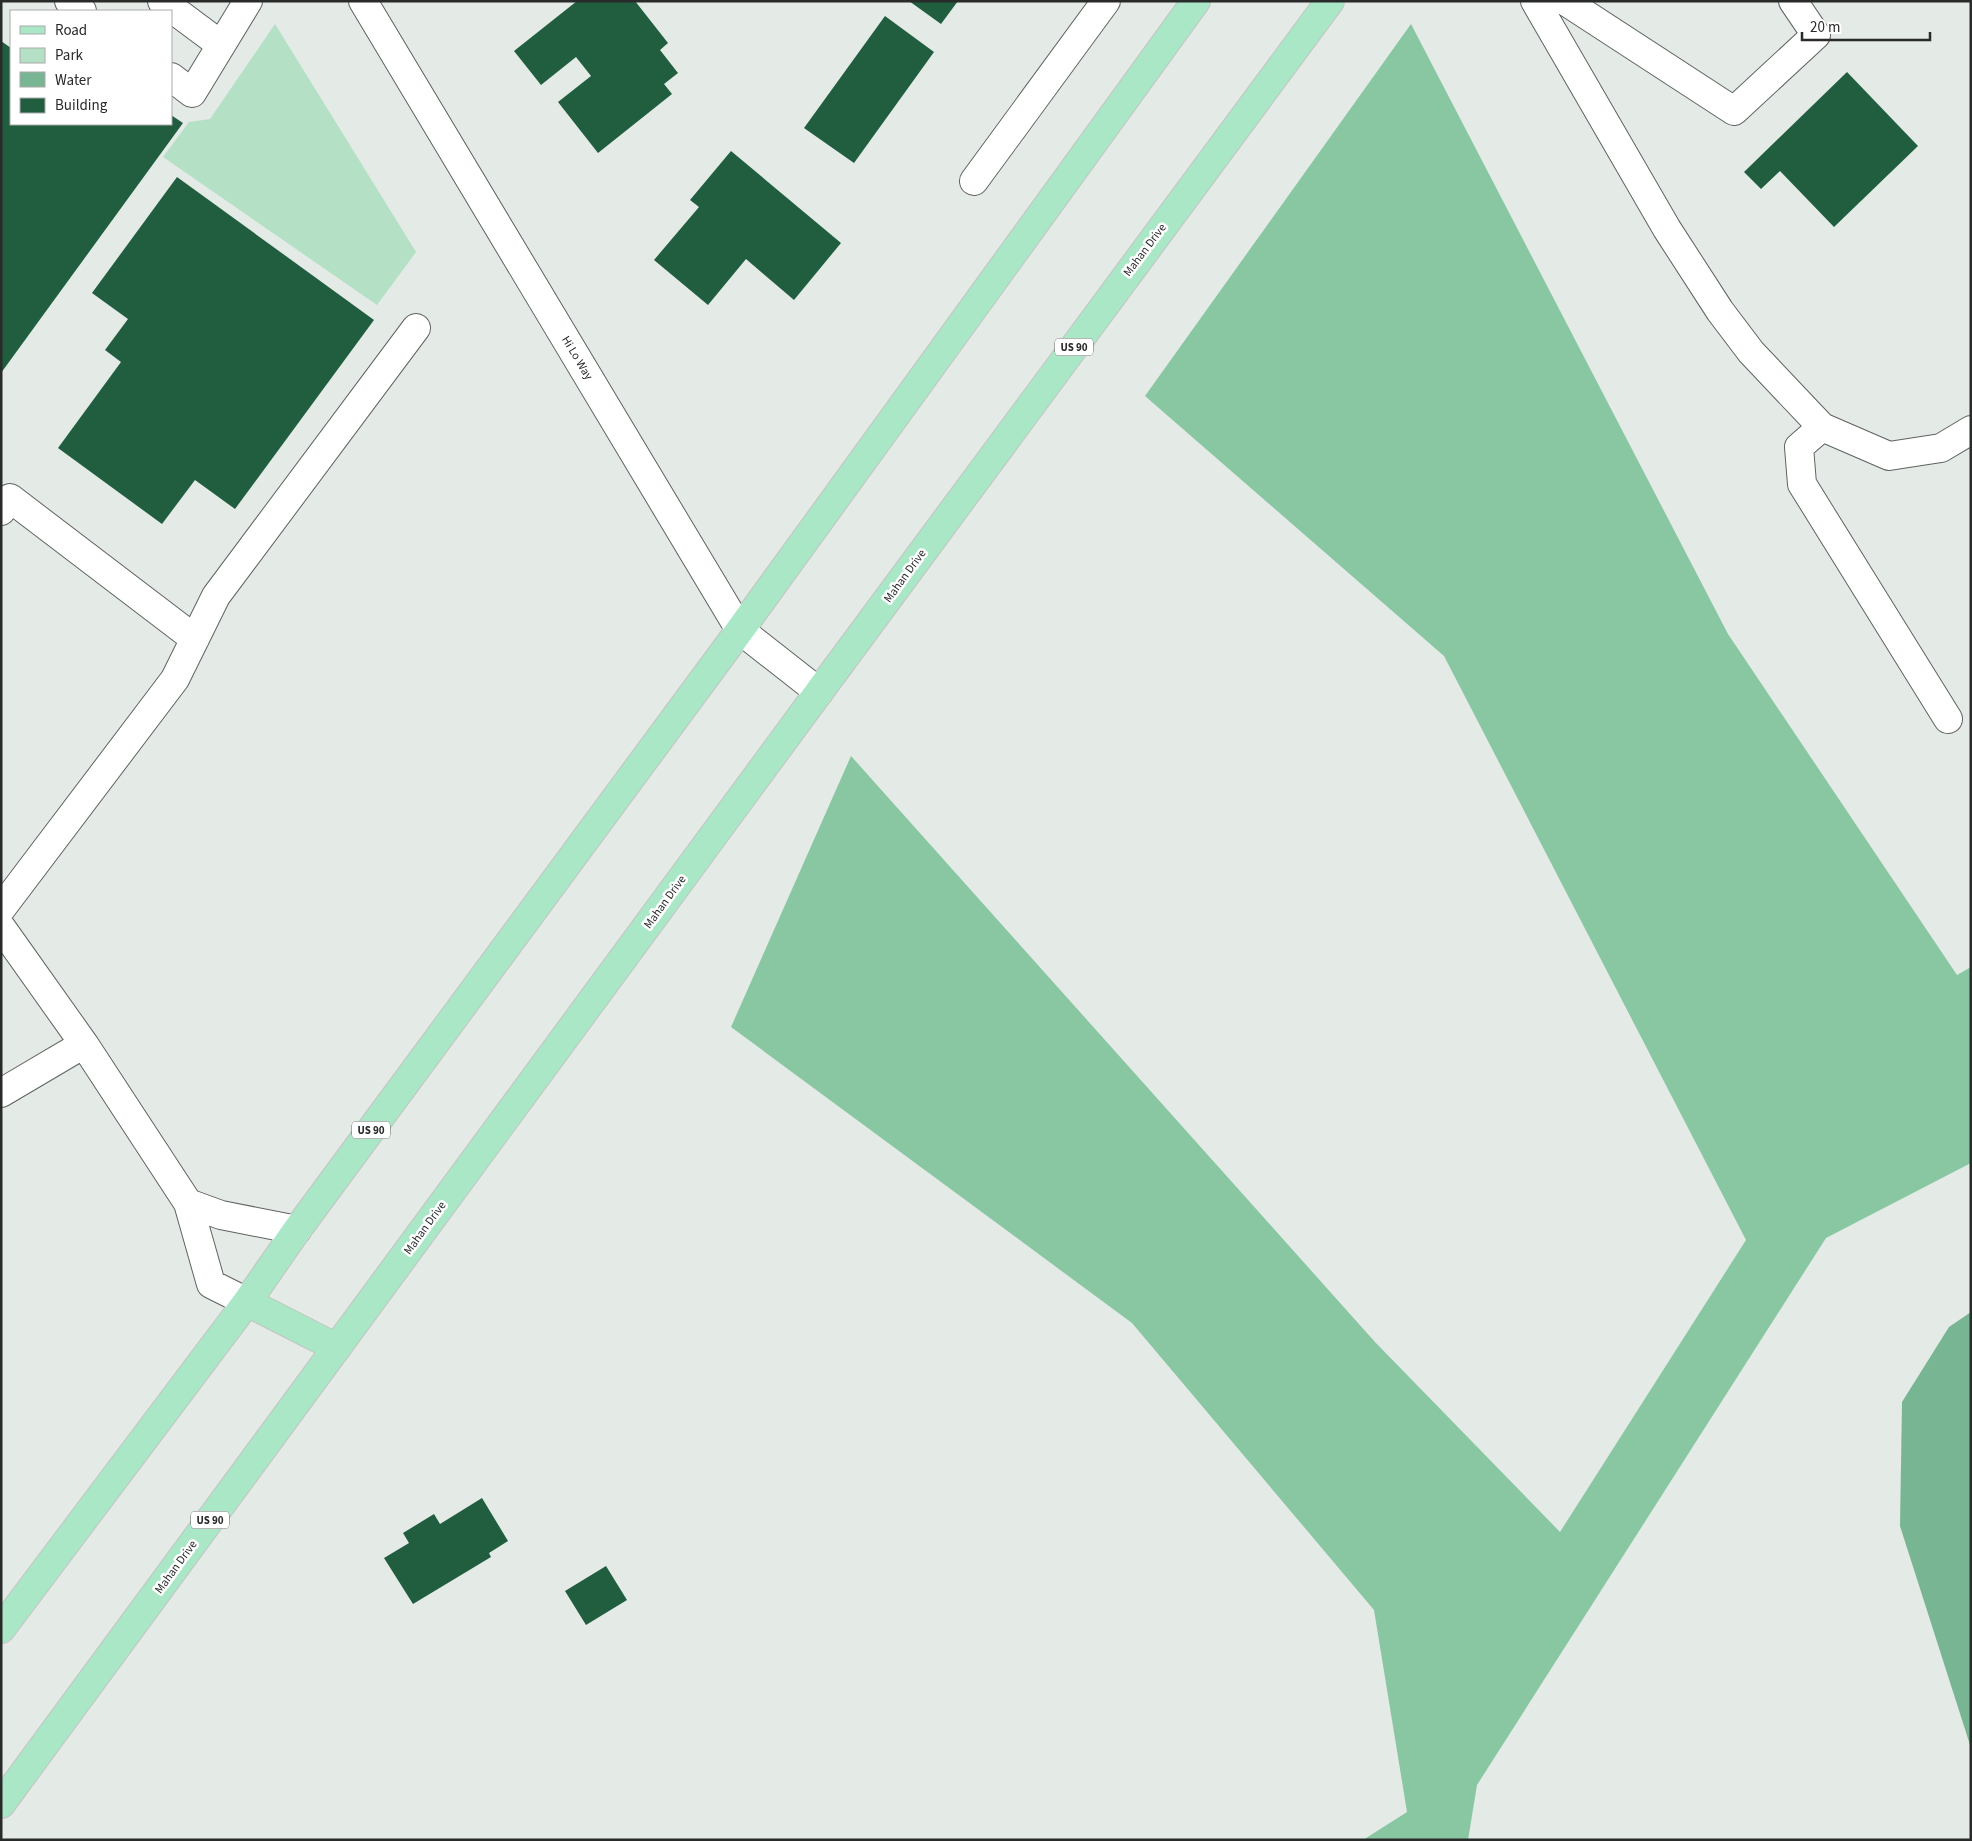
<svg xmlns="http://www.w3.org/2000/svg" width="1972" height="1841" viewBox="0 0 1972 1841" font-family="'Source Sans 3',sans-serif">
  <style>
    .green { fill: #b4e0c6 }
    .forest { fill: #89c7a3 }
    .water { fill: #78b592 }
    .building { fill: #215e40 }
    .lines { fill: none; stroke-linecap: round; stroke-linejoin: round }
    .minor-casing { stroke: #5e6360; stroke-width: 30 }
    .major-casing { stroke: #c3c4c3; stroke-width: 30 }
    .minor { stroke: #fff; stroke-width: 28 }
    .major { stroke: #aae7c7; stroke-width: 28 }
    .labels { text-anchor: middle; dominant-baseline: central; stroke-width: 5; stroke-linejoin: round; paint-order: stroke }
    .shield { fill: #fff; stroke: #686b69; stroke-width: 1 }
    .shield-label { font-size: 11px; font-weight: bold; fill: #282b29 }
    .street-label { font-size: 12px; fill: #282b29; stroke: #fff }
  </style>
  <rect width="100%" height="100%" fill="#e4eae6"/>
  <path class="green" d="M275 24 416 252 377 305 163 157 189 122 210 119Z"/>
  <path class="forest" d="M1411 24 1728 634 1957 975 1971 967V1163L1826 1238 1477 1785 1468 1840H1363L1407 1812 1374 1610 1132 1323 731 1027 851 756 1375 1342 1560 1532 1746 1240 1444 656 1145 396Z"/>
  <path class="water" d="M1971 1312V1748L1900 1526 1902 1402 1949 1327Z"/>
  <path class="building" d="M577 1H635L668 43 660 50 678 73 664 84 672 94 598 153 558 102 591 76 576 57 541 85 514 51Z
    M909 1H958L941 24Z
    M885 16 934 52 854 163 804 128Z
    M1 41 11 48V124H171V115L183 123 1 373Z
    M1847 72 1918 146 1834 227 1780 171 1761 189 1744 172Z
    M731 151 841 243 794 300 746 259 708 305 654 260 699 207 690 200Z
    M177 177 374 320 235 509 195 480 162 524 58 448 121 362 105 350 128 319 92 293Z
    M482 1498 508 1541 489 1553 491 1557 413 1604 384 1558 409 1543 403 1533 434 1514 440 1524Z
    M606 1566 627 1600 586 1625 565 1591Z"/>
  <g class="lines">
    <defs>
      <path id="minor" d="M69 1 82 11
        M162 1 221 45
        M363 1 740 630 819 692
        M1535 1 1667 229 1720 311 1751 352 1822 427 1889 456 1941 448 1971 430
        M1565 1 1734 111 1816 35 1793 1
        M171 77 192 93 248 1
        M974 181 1106 1
        M1822 427 1799 447 1802 484 1948 719
        M1 511 10 498 195 639
        M1 909 175 679 216 596 416 328
        M1 927 84 1044 188 1203 211 1284 247 1302
        M1 1093 84 1044
        M188 1203 221 1215 297 1230"/>
      <path id="major" d="M247 1302 337 1348
        M1 1629 247 1302 297 1230 740 630 1196 1
        M1 1804 819 692 1330 1"/>
    </defs>
    <use href="#minor" class="minor-casing"/>
    <use href="#major" class="major-casing"/>
    <use href="#minor" class="minor"/>
    <use href="#major" class="major"/>
  </g>
  <g class="labels">
    <g class="shield">
      <rect x="1055" y="338.5" width="38" height="17" rx="4"/>
      <rect x="352" y="1121.5" width="38" height="17" rx="4"/>
      <rect x="191" y="1511.5" width="38" height="17" rx="4"/>
    </g>
    <g class="shield-label">
      <text x="1074" y="347">US 90</text>
      <text x="371" y="1130">US 90</text>
      <text x="210" y="1520">US 90</text>
    </g>
    <g class="street-label">
      <text transform="translate(1145 250) rotate(-53)">Mahan Drive</text>
      <text transform="translate(577 358) rotate(59)">Hi Lo Way</text>
      <text transform="translate(905 576) rotate(-54)">Mahan Drive</text>
      <text transform="translate(665 902) rotate(-54)">Mahan Drive</text>
      <text transform="translate(425 1228) rotate(-54)">Mahan Drive</text>
      <text transform="translate(176 1567) rotate(-54)">Mahan Drive</text>
    </g>
  </g>
  <rect width="1972" height="1841" fill="none" stroke="#282b29" stroke-width="5"/>
  <rect x="10" y="10" width="162" height="115" fill="#ffffff" stroke="#a9aaa9"/>
  <rect x="20" y="26" width="25" height="8" fill="#aae7c7" stroke="#a9aaa9"/>
  <text x="55" y="35" font-size="15" fill="#282b29">Road</text>
  <rect x="20" y="48" width="25" height="15" fill="#b4e0c6" stroke="#a9aaa9"/>
  <text x="55" y="60" font-size="15" fill="#282b29">Park</text>
  <rect x="20" y="72" width="25" height="15" fill="#78b592" stroke="#a9aaa9"/>
  <text x="55" y="85" font-size="15" fill="#282b29">Water</text>
  <rect x="20" y="98" width="25" height="15" fill="#215e40" stroke="#a9aaa9"/>
  <text x="55" y="110" font-size="15" fill="#282b29">Building</text>
  <path d="M1802 32v8h128v-8" fill="none" stroke="#282b29" stroke-width="2.5"/>
  <text x="1810" y="32" font-size="15" fill="#282b29" stroke="#ffffff" stroke-width="4" paint-order="stroke">20 m</text>
</svg>
